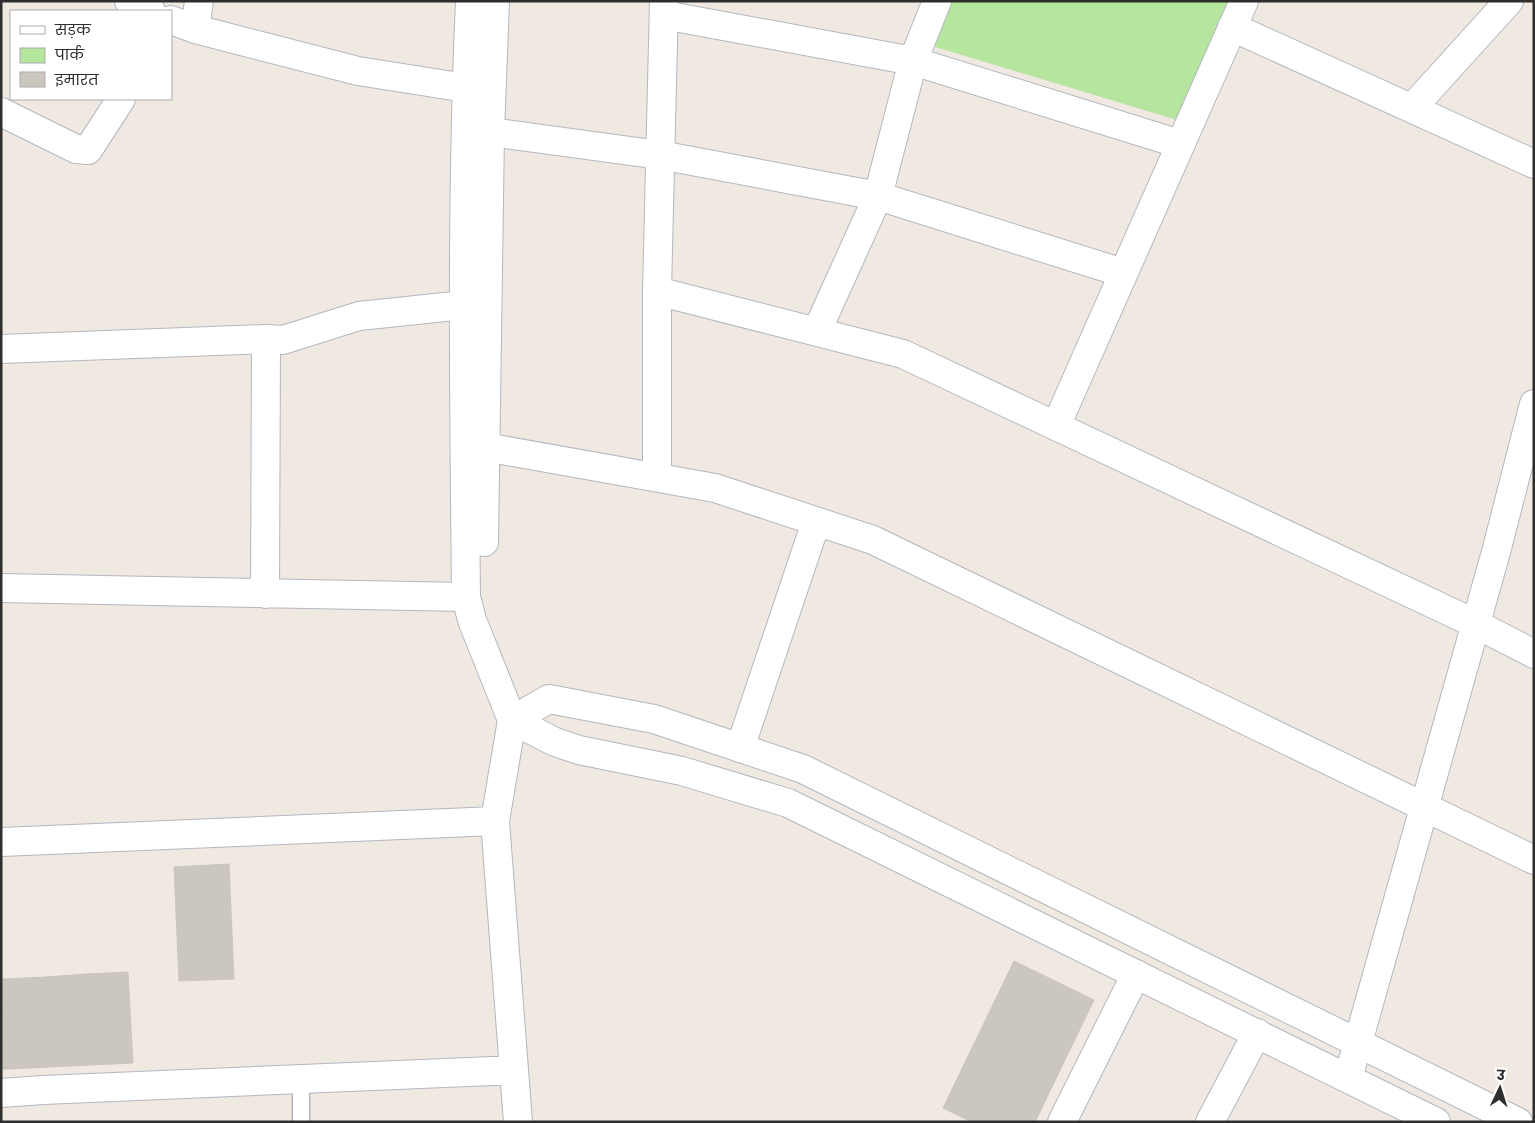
<svg xmlns="http://www.w3.org/2000/svg" width="1535" height="1123" viewBox="0 0 1535 1123" font-family="Poppins,'Noto Sans Devanagari',sans-serif">
  <style>
    .green { fill: #b6e59e }
    .building { fill: #cbc7bf; stroke: #cbc5ba }
    .lines { fill: none; stroke-linecap: round; stroke-linejoin: round }
    .service-casing { stroke: #b4b7c1; stroke-width: 19 }
    .minor-casing { stroke: #b4b7c1; stroke-width: 30 }
    .tertiary-casing { stroke: #b4b7c1; stroke-width: 30 }
    .service { stroke: #fff; stroke-width: 16 }
    .minor { stroke: #fff; stroke-width: 28 }
    .tertiary { stroke: #fff; stroke-width: 28 }
  </style>
  <rect width="100%" height="100%" fill="#efe9e1"/>
  <path class="green" d="M951 1H1230L1177 120 932 46Z"/>
  <path class="building" d="M229 864 234 979 179 981 174 867Z
    M1014 961 1094 1000 1035 1122H972L943 1108Z
    M128 972 133 1063 91 1065 87 974Z
    M87 974 91 1065 50 1067 45 977Z
    M45 977 50 1067 9 1069 5 979Z
    M1 979H5L9 1069H1Z"/>
  <g class="lines">
    <defs>
      <path id="service" d="M301 1079V1122"/>
      <path id="minor" d="M129 1 151 11
        M664 15 913 61 1180 144
        M171 20 195 29 358 71 466 88
        M1232 27 1534 164
        M195 29 199 1
        M1412 108 1509 1
        M1 112 76 149 88 150 121 99
        M490 132 660 155 878 196 1123 273
        M657 291 903 354 1476 624 1534 654
        M817 331 878 196 913 61 937 1
        M1 349 266 339 283 340 359 316 464 305
        M1056 426 1244 1
        M485 447 715 488 873 540 1534 860
        M657 477V291L664 1
        M1 588 466 597
        M265 594 266 339
        M740 748 816 522
        M1 842 495 821 512 720
        M514 1070 518 1122
        M1348 1078 1496 552 1534 404
        M1 1093 43 1090 514 1070 495 821
        M1062 1122 1136 974
        M1210 1122 1257 1033"/>
      <path id="tertiary" d="M470 1C461 200 464 398 466 597L472 620 512 720 555 742 579 750 682 771 788 803 1436 1122
        M484 542 490 132 495 1
        M512 720 549 699 654 719 803 769 1518 1122"/>
    </defs>
    <use href="#service" class="service-casing"/>
    <use href="#minor" class="minor-casing"/>
    <use href="#tertiary" class="tertiary-casing"/>
    <use href="#service" class="service"/>
    <use href="#minor" class="minor"/>
    <use href="#tertiary" class="tertiary"/>
  </g>
  <rect width="1535" height="1123" fill="none" stroke="#2e2e2e" stroke-width="5"/>
  <rect x="10" y="10" width="162" height="90" fill="#ffffff" stroke="#ababab"/>
  <rect x="20" y="26" width="25" height="8" fill="#ffffff" stroke="#ababab"/>
  <text x="55" y="35" font-size="15" fill="#2e2e2e">सड़क</text>
  <rect x="20" y="48" width="25" height="15" fill="#b6e59e" stroke="#ababab"/>
  <text x="55" y="60" font-size="15" fill="#2e2e2e">पार्क</text>
  <rect x="20" y="72" width="25" height="15" fill="#cbc7bf" stroke="#ababab"/>
  <text x="55" y="85" font-size="15" fill="#2e2e2e">इमारत</text>
  <g transform="translate(1500 1088) rotate(4)" stroke="#ffffff" stroke-width="4" paint-order="stroke">
  <path d="M0-4L9 19L0 12L-9 19Z" fill="#2e2e2e"/>
  <text y="-8" font-size="14" font-weight="bold" text-anchor="middle" fill="#2e2e2e">उ</text>
  </g>
</svg>
